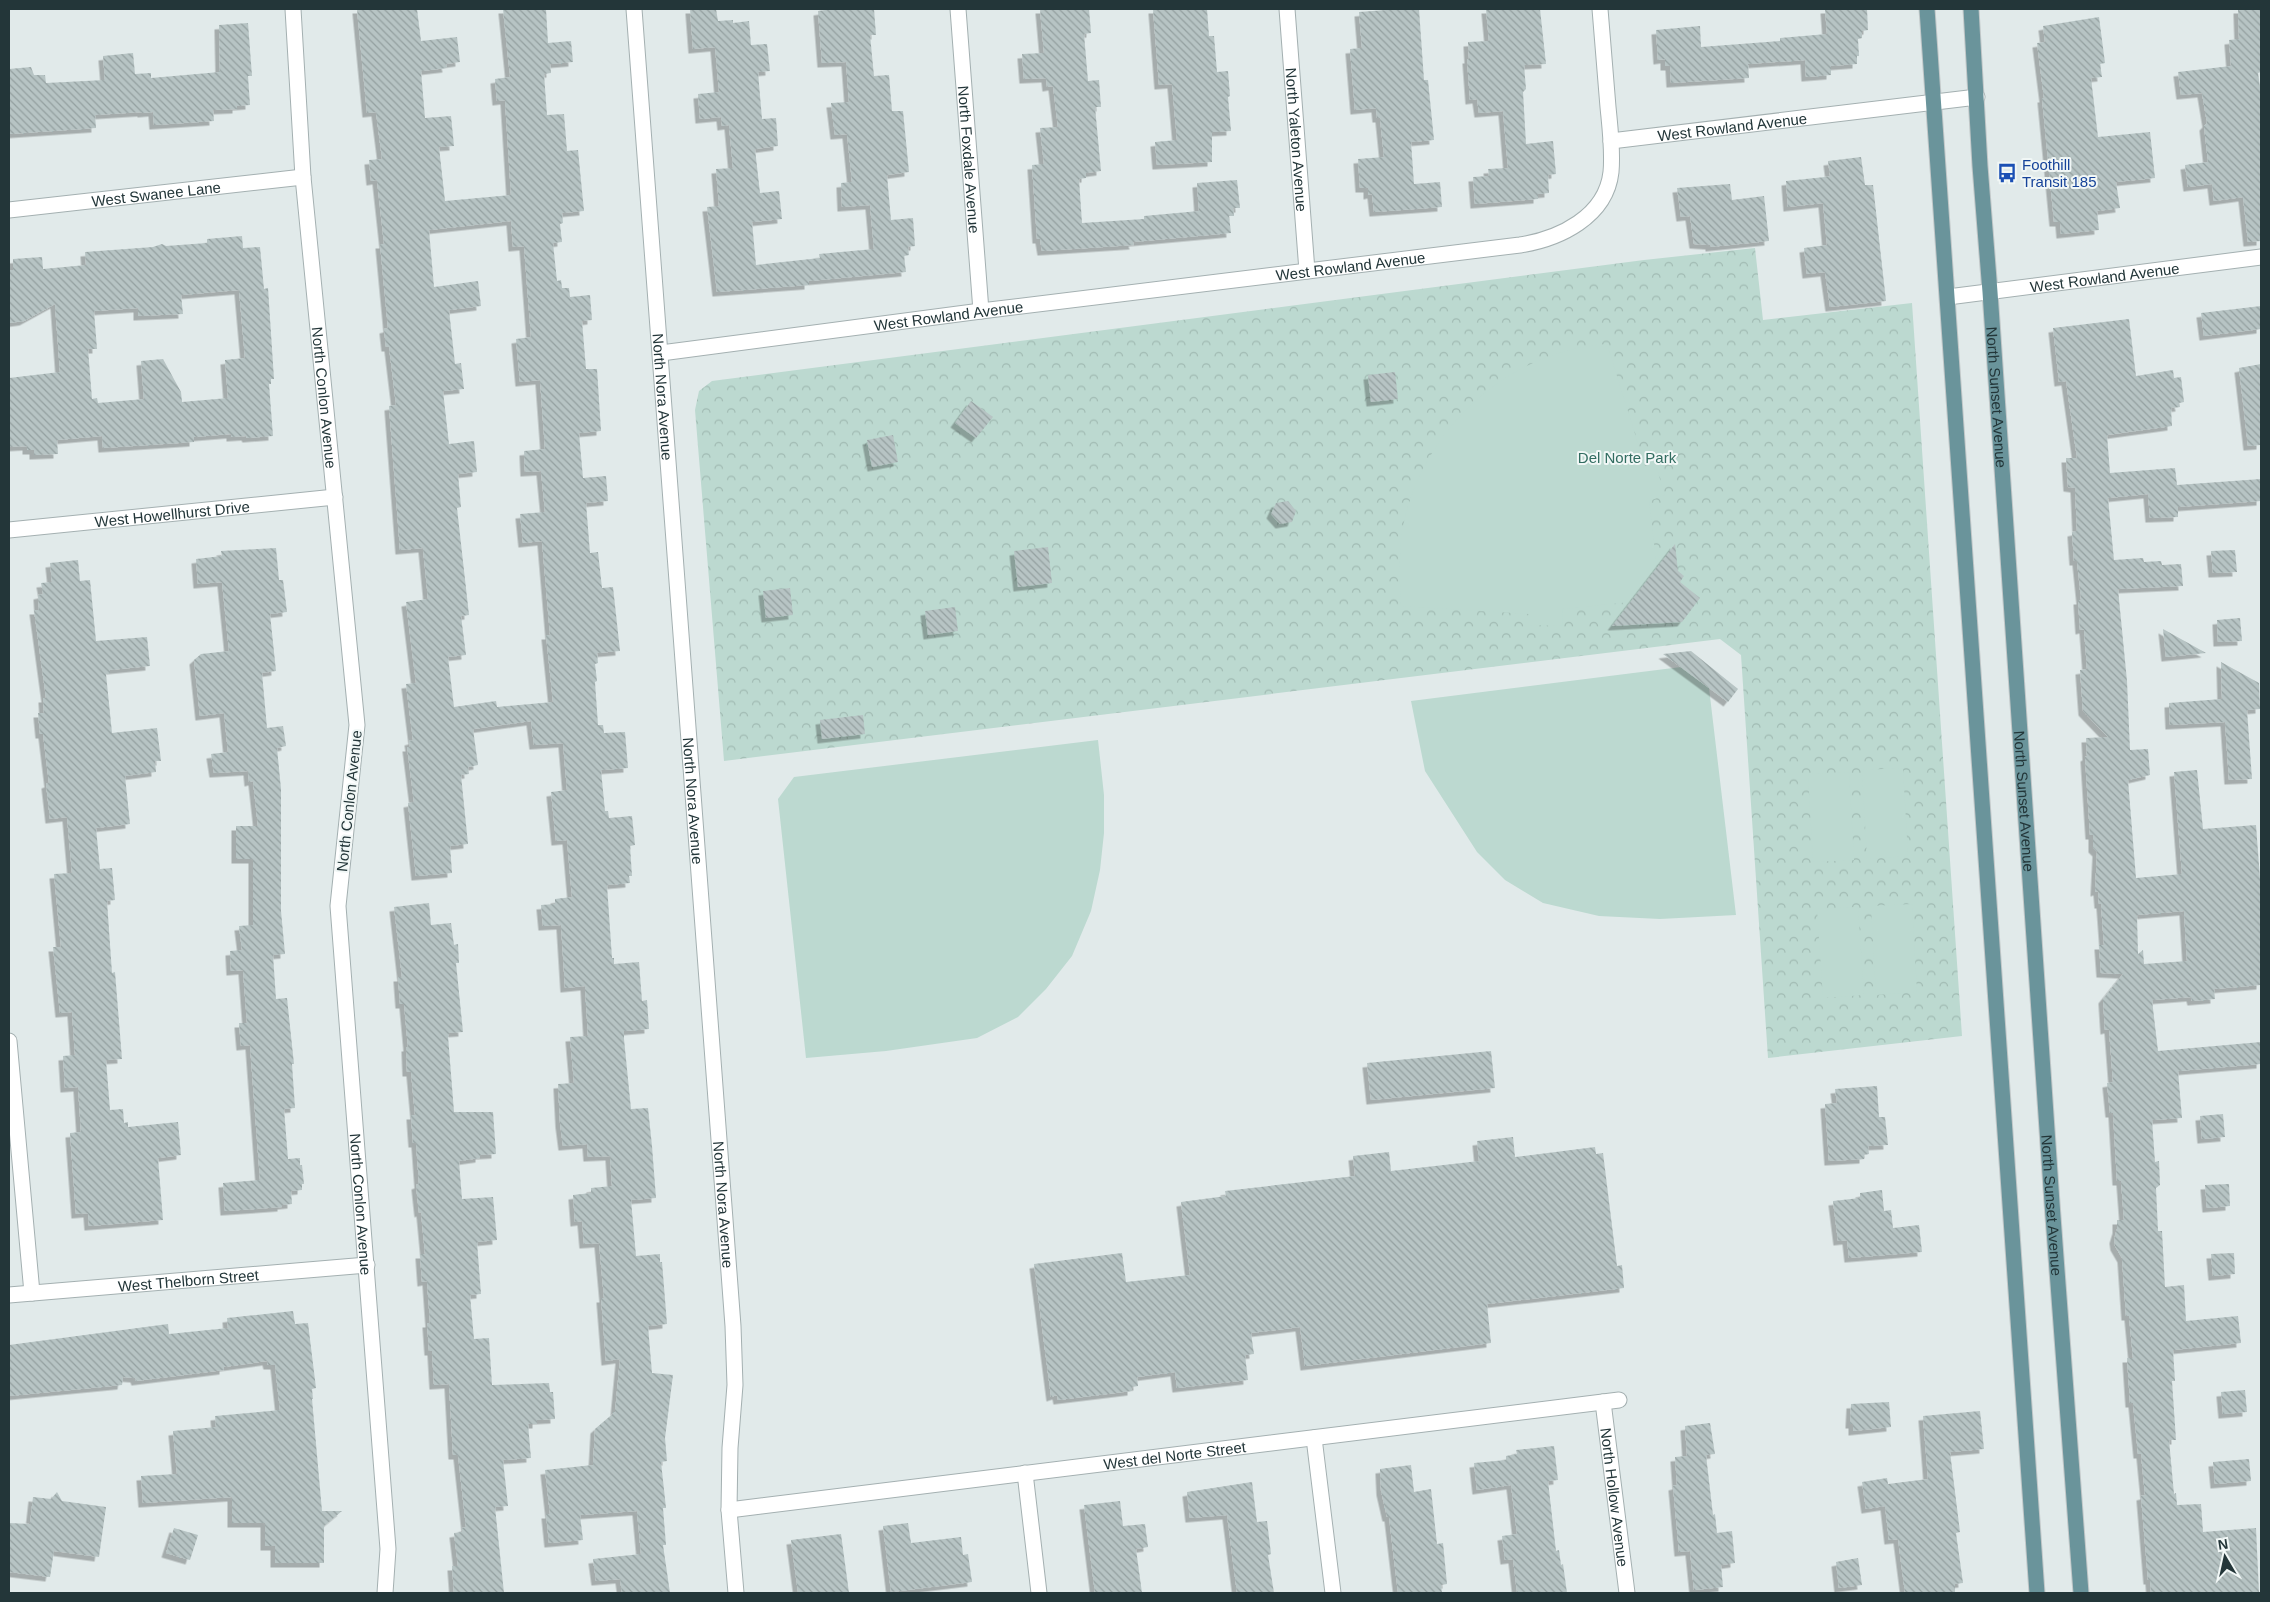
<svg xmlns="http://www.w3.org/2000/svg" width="2270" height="1602" viewBox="0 0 2270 1602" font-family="Arial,sans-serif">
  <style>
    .park { fill: url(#park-crowns) }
    .pitch { fill: #bcd9d0 }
    .building { fill: url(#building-back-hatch); fill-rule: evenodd; filter: url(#shadow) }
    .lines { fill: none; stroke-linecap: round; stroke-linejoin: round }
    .minor-casing { stroke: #a4b0b1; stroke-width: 17 }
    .tertiary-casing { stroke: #a4b0b1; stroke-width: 17 }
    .primary-casing { stroke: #c1c7c8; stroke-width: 17 }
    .minor { stroke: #fff; stroke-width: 15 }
    .tertiary { stroke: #fff; stroke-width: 15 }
    .primary { stroke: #6a949b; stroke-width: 15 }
    .labels { text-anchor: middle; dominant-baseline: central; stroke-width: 4; stroke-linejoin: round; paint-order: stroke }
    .street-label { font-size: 15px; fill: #233639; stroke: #f1f7f6 }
    .transit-label { font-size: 15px; fill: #164399; stroke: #f1f7f6; text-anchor: start }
    .park-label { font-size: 15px; fill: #316c60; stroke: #f1f7f6 }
  </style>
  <defs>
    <pattern id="park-crowns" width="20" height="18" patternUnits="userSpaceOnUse" patternTransform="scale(1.25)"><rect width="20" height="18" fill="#bcd9d0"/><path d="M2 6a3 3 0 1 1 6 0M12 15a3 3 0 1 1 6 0" fill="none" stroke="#a1bbb3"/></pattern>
    <pattern id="building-back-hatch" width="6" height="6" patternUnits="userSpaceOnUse" patternTransform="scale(1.25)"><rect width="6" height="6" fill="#b7c4c4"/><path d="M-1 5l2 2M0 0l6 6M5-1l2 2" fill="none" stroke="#94a0a0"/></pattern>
    <filter id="shadow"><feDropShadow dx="-4.5" dy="4.5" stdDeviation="0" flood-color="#0004"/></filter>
  </defs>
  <rect width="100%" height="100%" fill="#e1eaea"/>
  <path class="park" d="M1755 248 1763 320 1912 303 1962 1036 1768 1058 1741 655 1720 639 724 761 695 410 699 391 712 381 1644 260Z"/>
  <path class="pitch" d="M1607 344 1645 466 1655 463 1665 495 1649 501 1657 568 1630 602 1563 609 1562 626 1529 625V614L1401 606C1399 571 1398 534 1410 500 1439 415 1517 350 1607 344Z
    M1681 667 1709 688 1736 915 1660 919 1599 916 1543 903 1505 880 1477 852 1425 771 1411 701Z
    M1098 740 1104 795V833L1100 870 1091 911 1072 956 1046 989 1018 1017 977 1038 886 1051 806 1058 778 799 794 777Z
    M1903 768 1908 856 1867 859 1862 770Z
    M1849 772 1854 860 1813 862 1808 774Z
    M1912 904 1917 992 1876 995 1871 906Z
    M1858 907 1864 995 1823 998 1817 909Z"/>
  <path class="building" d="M357 9H417L421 41 457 37 460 62 446 64 447 68 421 71 425 118 451 116 454 146 439 147 445 201 511 195 505 100 497 101 495 79 510 77 503 9H546L548 43 571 41 573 62 550 64 551 73 544 74 547 115 564 114 567 151 578 150 584 211 562 213 563 223 560 224 562 242 553 243 557 281 561 280 562 288H569L570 297 590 295 592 320 582 321 586 369H597L601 431 579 433 583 478 606 476 608 501 586 503 590 553 598 552 602 588 613 587 620 651 597 653 598 663 595 664 597 681 595 682 598 725H603L604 733 625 732 628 768 601 770 605 811H608L609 818 632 816 635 845 630 846 632 876H629L630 883 607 885 612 958H614V964L639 962 642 1001 647 1000 649 1029 624 1031V1039L631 1109 648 1108 652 1146 656 1198 631 1200 636 1256 660 1254V1262H662L667 1324 648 1326 652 1373 673 1375 665 1438 667 1461 661 1462 666 1508H663L666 1545H663L670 1593H622L620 1579 596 1581 593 1559 641 1554 637 1511 580 1515 583 1540 549 1543 546 1514H550L545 1470 593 1465 595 1429 615 1412 620 1359 606 1361 601 1298H604L599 1243 584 1244 582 1221 575 1222 573 1195 591 1193V1188L612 1186 610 1156 588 1157 587 1144 563 1146 560 1123 558 1084 574 1083 570 1037 588 1036 585 986 565 988 561 925 543 926 541 905 555 904V899L572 897 567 840 556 841 551 792 567 790 563 743 534 745 531 721 473 729 478 765 468 767 469 774 461 775 468 844 450 846 452 873 416 876 408 803 414 802 407 747H410L409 741 413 740 406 684 416 683 406 602 428 599 423 548 400 550 389 406 396 405 389 347H386L384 329 388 328 380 244H384L377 180 371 181 369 160 382 159 376 112 367 113ZM511 221 513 247 524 246 531 337 516 339 520 382 540 380 545 449 524 451 525 472 541 471 545 512 520 514 523 543 542 541 550 635H546L553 702 497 707 496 701 454 707 448 657 466 655 461 616 469 615 457 508 461 507 458 474 477 472 474 441 449 444 443 391 464 389 461 363 455 364 449 310 481 306 478 281 434 287 429 230Z
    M690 9H716L718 21 733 20V23L749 21 751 45 767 44 770 71 758 72 762 119 776 118 778 146 755 149 760 193 779 191 782 219 752 222 756 265 820 258 819 254 874 249 870 205 842 207 841 183 852 182 847 134 835 135 831 103 849 102 846 62 822 63 818 11 832 9H874L876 35H870L874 76 889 75 892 111H903L909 172 887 175 891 220 913 218 915 246 908 247 909 255 904 256 906 272 809 281V285L717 292 707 207 719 206 716 169 733 168 729 125 722 126 721 117 700 119 698 94 719 92 715 47 693 49Z
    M1040 9H1089L1091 33 1084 34 1088 81 1099 80 1101 107H1095L1101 171 1086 173V178L1079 179 1082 223 1144 219V216L1199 211 1197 183 1237 180 1240 208H1233L1234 216H1229L1231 233 1133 242 1134 245 1042 251 1040 239H1037L1032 165 1044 164 1040 128 1058 127 1053 86 1047 87 1046 78 1024 79 1022 54 1044 53Z
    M1153 9H1207L1209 36H1214L1217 72 1228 71 1230 96 1228 97 1231 131 1212 132V162L1157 165 1155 142 1177 140 1172 84 1159 85Z
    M1400 9H1419L1424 80H1428L1434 140 1411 142 1414 184 1440 182 1442 207 1374 212 1372 194 1368 195V188H1360L1358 159 1384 157 1380 118H1377L1376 108 1355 110 1350 49 1362 48 1359 12Z
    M1486 9H1540L1546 64 1524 65 1526 89 1523 92 1526 144 1553 141 1556 174 1548 175 1549 193 1538 194V199L1475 204 1473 177 1489 176 1488 169 1508 168 1503 111 1479 113 1477 99 1470 100 1467 59H1469L1468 42 1489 41Z
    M1825 9H1867L1868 30 1862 31V38L1858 39 1859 56H1857V64L1831 66V75L1806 77 1805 60 1748 64 1749 78 1671 83 1670 66H1665V59L1658 60 1656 30 1700 26 1701 47 1780 41V38L1827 34Z
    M2238 9H2261V72L2258 73 2261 94V241L2248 242 2243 197 2214 201 2212 184 2188 187 2185 165 2208 162 2204 126 2207 123 2202 93 2181 95 2178 72 2231 66 2229 40 2239 39Z
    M2099 17 2105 63 2100 64 2102 77 2091 78 2098 137 2150 132 2155 178 2116 182 2120 208 2097 211 2099 230 2061 234 2060 222H2054L2042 98H2044L2037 43 2045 42 2043 26Z
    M248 23 252 76H248L250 105 237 106V109L213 110 214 121 154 125 153 112 142 113V112L95 115 96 128 9 134V69L31 67 34 75H45L46 83 105 80 103 56 133 53 135 74 151 73V78L220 72 219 25Z
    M1861 157 1865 185H1873L1886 301 1830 307 1825 272 1807 274 1804 248 1827 245 1823 203 1788 207 1786 181 1825 177 1830 176 1828 161Z
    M1730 184 1732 200 1764 196 1769 241 1710 247V245L1694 244 1690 216 1681 217 1677 188Z
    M242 236 243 248 260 247 264 289 268 288 274 379H271V384H269L273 436 247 438 246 436 231 437V434L194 437V442L103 448 102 436 57 440 58 454 34 455V450H27V446L9 447V378L60 372 55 304 24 321 9 323V270H13V259L42 257 43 269 86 265 85 252 153 247 162 244 166 246 207 243V239ZM239 290 245 358 225 360 228 398 182 402 181 392 163 359 141 361 144 399 98 403 97 398 92 399 88 349H97L94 311 138 308V316L183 314 181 295Z
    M2261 306V329L2204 336 2201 313Z
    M2129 319 2136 376 2173 370 2174 378 2181 377 2184 402 2179 403 2180 407 2171 408 2172 426 2107 435 2110 473 2175 468 2177 485 2261 479V501L2178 507V517L2150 518 2148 494 2108 498 2114 560 2143 558 2144 562 2161 561 2162 565 2181 564 2183 586 2118 589 2127 681 2130 750 2148 749 2150 775 2128 780 2136 878 2182 874 2174 772 2197 770 2203 829 2256 825 2261 892V985L2214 989 2215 999 2192 1001 2191 997 2152 1000 2158 1051 2261 1042V1064L2178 1071 2182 1118 2152 1120 2155 1162 2159 1161 2160 1185 2156 1188 2158 1231H2162L2165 1287 2184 1285 2186 1321 2238 1316 2241 1343 2173 1350 2175 1381H2172L2176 1440H2169L2174 1494 2176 1493 2177 1505 2201 1504 2203 1532 2256 1528 2259 1593H2151L2150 1580H2148L2141 1496 2145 1495 2141 1454H2138L2133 1403H2130L2127 1358H2133L2129 1316H2126L2122 1258 2115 1246 2114 1239 2117 1229V1220H2124L2121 1181H2117L2113 1113H2110L2107 1083 2113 1082 2109 1029 2105 1030 2103 999 2123 974 2101 973 2099 945H2104L2101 904H2099L2098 891 2095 892 2097 852 2093 848V835H2090L2085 757 2087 756 2086 738 2108 737 2083 711 2080 670 2087 669 2084 629 2080 630 2078 600H2081L2077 561H2074L2072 532 2077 531 2075 488 2068 487 2066 458H2077L2066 381 2059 382 2053 328ZM2184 911 2187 961 2144 964 2143 950 2138 954 2137 915Z
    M2261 364V445L2248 446 2239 368Z
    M1395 372 1398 399 1371 402 1368 375Z
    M971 401 993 417 976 438 955 423Z
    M893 435 898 462 872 467 867 440Z
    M1288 501 1296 511 1292 522 1280 524 1271 514 1276 503Z
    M1675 544 1678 571 1684 576 1680 582 1700 598 1682 622 1612 626Z
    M1048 547 1052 583 1018 587 1014 551Z
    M276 548 279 580H283L287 612 270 614 276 671 262 673 267 728 283 726 286 746 277 748 281 789V911L285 954 273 955 276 999 287 998 294 1064H292L295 1108 284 1109 288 1159 300 1158V1165H302L304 1184H302V1190L291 1191 292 1204 282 1205V1207L225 1211 223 1183 260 1180 250 1045 241 1046 239 1023H247L243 970 231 971 230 951 242 950 239 926 253 925V859H236V826H258L253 781 249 782 248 771 214 773 211 754 228 752 224 713 200 716 194 660 201 654 229 651 222 582 198 584 196 559 222 556 221 551Z
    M2235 550 2237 572 2213 573 2211 551Z
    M78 560 80 581 90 580 96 641 147 637 150 666 110 670V674H106L112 733 157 728 161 761H155L156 772 125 776 130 824 96 828 100 869 112 868 115 900 107 901 112 973 115 972 122 1059 106 1060 110 1110 123 1109 124 1123 128 1122V1127L178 1122 181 1155 158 1158 163 1220 89 1226 88 1213 76 1214 70 1133 81 1132 78 1087 65 1088 63 1056 75 1055 72 1012 60 1013 53 947H61L54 874 72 873 67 817 50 819 46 784 49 783 43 734H40L38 713H44L43 698H46L34 610H39L38 595 43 594 41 583 52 582 50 563Z
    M790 588 793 615 766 618 763 591Z
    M955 607 958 631 928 635 925 611Z
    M2240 618 2242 641 2218 642 2217 620Z
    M2163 629 2206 653 2166 657Z
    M1691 651 1738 689 1728 702 1663 654Z
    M2221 662 2259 683 2260 709 2247 710 2252 779 2229 780 2225 722 2170 725 2169 703 2222 699Z
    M863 715 865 734 822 739 820 720Z
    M429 903 431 925 451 923 454 945 458 944 459 963H456L463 1032 449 1033 448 1036 454 1112H493L496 1154 480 1155V1158L459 1161 462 1199 493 1197 497 1240 477 1242 481 1294 470 1295 474 1339 489 1338 492 1385 549 1383 550 1392H553L555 1419 537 1420V1424H528L531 1458 503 1460 508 1506 495 1507 504 1593H454L452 1566H458L454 1533 462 1532V1528L466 1527 458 1455H453L449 1384 434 1385 432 1351H429L427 1323H430L427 1281 422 1282 420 1254H425L421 1212 419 1213 416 1185 419 1184 416 1143H413L411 1115H415L411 1072H407L406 1047H408L404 1004H400L398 977H402L394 907Z
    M1491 1051 1495 1088 1371 1100 1367 1063Z
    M1877 1086 1879 1117H1885L1888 1145 1868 1146 1869 1154 1864 1155V1159L1829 1161 1825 1104 1837 1103 1835 1089Z
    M2223 1114 2225 1137 2202 1139 2200 1116Z
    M1513 1137 1515 1157 1595 1147 1596 1154 1603 1153 1617 1266 1622 1265 1624 1288 1487 1304 1491 1343 1305 1366 1300 1327 1251 1333 1254 1354 1245 1355 1248 1380 1177 1388 1175 1372 1137 1377 1138 1386 1132 1387V1391L1058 1400 1057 1395 1051 1397 1034 1264 1122 1253 1126 1282 1190 1275 1181 1202 1226 1196 1225 1191 1355 1176 1353 1156 1389 1152 1391 1171 1479 1161 1477 1141Z
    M2229 1184 2230 1206 2207 1208 2205 1185Z
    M1882 1190 1884 1211 1891 1210 1893 1228 1919 1225 1922 1252 1849 1258 1847 1240 1838 1241 1833 1201 1860 1198V1193Z
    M2234 1253 2235 1274 2213 1276 2211 1254Z
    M293 1311 295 1324 308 1323 316 1388 312 1389 313 1399H312L322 1511H342L324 1526V1563H275V1546H265V1523H232V1497L143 1503 141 1476 177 1474 173 1431 216 1427 215 1416 280 1410 275 1365H268L267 1361 224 1367V1370L136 1381 135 1378 123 1377 122 1385 9 1396V1345L168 1324 169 1334 228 1328 227 1318Z
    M2245 1390 2247 1412 2223 1414 2221 1392Z
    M1889 1402 1891 1427 1853 1431V1424H1850L1851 1404Z
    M1980 1411 1984 1449 1950 1452 1960 1532 1956 1533 1963 1583 1955 1584V1593H1905L1898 1539 1889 1540 1885 1506 1866 1509 1862 1482 1887 1478 1888 1484 1928 1479 1923 1416Z
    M1710 1423 1715 1454 1706 1455 1713 1515 1715 1514 1717 1533 1732 1531 1735 1563 1721 1565 1723 1587 1694 1590 1690 1551 1679 1552 1673 1486 1677 1485 1675 1457 1687 1456 1685 1426Z
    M1554 1446 1558 1480 1548 1481 1556 1551 1559 1550 1561 1565 1563 1564 1567 1593H1517L1513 1559 1505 1560 1502 1536 1517 1534 1511 1485 1477 1490 1474 1463 1506 1460V1456L1517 1454 1516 1450Z
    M2249 1459 2251 1481 2215 1484 2213 1462Z
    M1411 1465 1414 1492 1431 1489 1437 1544 1443 1543 1447 1584 1441 1585 1442 1593H1398L1389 1517H1387L1381 1491 1380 1469Z
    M1252 1482 1257 1522 1267 1521 1271 1554 1268 1555 1274 1593H1237L1227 1515 1190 1518 1187 1492Z
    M57 1492 62 1501 106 1507 99 1557 54 1551 50 1577 9 1572V1523L30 1524 33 1497 51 1499Z
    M1120 1501 1123 1526 1145 1524 1148 1547 1136 1549 1142 1593H1095L1084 1505Z
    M908 1523 911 1543 961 1537 963 1555 968 1554 972 1582 891 1592 883 1526Z
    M174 1528 198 1535 190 1560 166 1553Z
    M841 1534 849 1593H798L791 1540Z
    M1858 1558 1862 1585 1839 1588 1836 1562Z"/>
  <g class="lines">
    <defs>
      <g id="minor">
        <path id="s1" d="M293 9 303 177 357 725 338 906 388 1549 385 1593"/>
        <path id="s2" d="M634 9 733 1326 735 1385 730 1448 729 1510 736 1593"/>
        <path id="s3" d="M958 9 981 311"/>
        <path id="s4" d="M1287 9 1307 271"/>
        <path id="s5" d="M1611 141 1977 97"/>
        <path id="s6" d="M9 210 303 177"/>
        <path id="s7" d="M661 353 981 311 1520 245C1559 239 1606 217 1611 172 1613 151 1610 128 1608 107 1605 74 1603 42 1600 9"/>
        <path id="s8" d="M9 530 335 497"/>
        <path d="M9 1041 32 1293"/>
        <path id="s9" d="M9 1295 367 1265"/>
        <path id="s10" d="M1603 1402 1627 1593"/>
        <path d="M1314 1438 1333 1593"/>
        <path d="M1025 1473 1039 1593"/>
        <path id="s11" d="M729 1510 1619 1400"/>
      </g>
      <g id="tertiary">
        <path id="s12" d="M1948 297 2261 257"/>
      </g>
      <g id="primary">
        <path d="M1927 9 2037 1593"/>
        <path id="s13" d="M1971 9 1980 166 1990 292 2052 1203 2081 1593"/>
      </g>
    </defs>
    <use href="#minor" class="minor-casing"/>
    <use href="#tertiary" class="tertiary-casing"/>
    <use href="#primary" class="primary-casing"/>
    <use href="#minor" class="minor"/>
    <use href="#tertiary" class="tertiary"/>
    <use href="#primary" class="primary"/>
  </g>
  <defs>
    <symbol id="bus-bare" viewBox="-9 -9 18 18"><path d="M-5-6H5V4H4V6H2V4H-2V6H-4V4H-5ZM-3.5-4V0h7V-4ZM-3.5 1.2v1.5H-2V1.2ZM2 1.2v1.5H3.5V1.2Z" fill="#1a4fb4" stroke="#f1f7f6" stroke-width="2.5" paint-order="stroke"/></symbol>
  </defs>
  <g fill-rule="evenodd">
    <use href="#bus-bare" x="1993" y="159" width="28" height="28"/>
  </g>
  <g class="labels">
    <g class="street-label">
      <text stroke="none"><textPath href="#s5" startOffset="122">West Rowland Avenue</textPath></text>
      <text stroke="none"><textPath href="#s4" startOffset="131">North Yaleton Avenue</textPath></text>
      <text stroke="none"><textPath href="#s3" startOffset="151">North Foxdale Avenue</textPath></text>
      <text stroke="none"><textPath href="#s6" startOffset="148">West Swanee Lane</textPath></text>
      <text stroke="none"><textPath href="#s7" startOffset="695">West Rowland Avenue</textPath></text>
      <text stroke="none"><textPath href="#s12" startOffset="158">West Rowland Avenue</textPath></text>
      <text stroke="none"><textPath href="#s7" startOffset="290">West Rowland Avenue</textPath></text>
      <text stroke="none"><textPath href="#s2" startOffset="389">North Nora Avenue</textPath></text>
      <text stroke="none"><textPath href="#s13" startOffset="389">North Sunset Avenue</textPath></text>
      <text stroke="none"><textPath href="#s1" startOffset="390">North Conlon Avenue</textPath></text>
      <text stroke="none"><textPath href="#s8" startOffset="164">West Howellhurst Drive</textPath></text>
      <text transform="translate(349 801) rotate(-84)">North Conlon Avenue</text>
      <text stroke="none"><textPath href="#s2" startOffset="794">North Nora Avenue</textPath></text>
      <text stroke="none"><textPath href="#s13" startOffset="794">North Sunset Avenue</textPath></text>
      <text stroke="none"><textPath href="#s1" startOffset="1200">North Conlon Avenue</textPath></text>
      <text stroke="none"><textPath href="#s2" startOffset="1199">North Nora Avenue</textPath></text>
      <text stroke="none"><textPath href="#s13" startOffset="1199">North Sunset Avenue</textPath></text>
      <text stroke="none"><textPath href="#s9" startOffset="180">West Thelborn Street</textPath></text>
      <text stroke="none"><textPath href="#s11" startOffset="449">West del Norte Street</textPath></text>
      <text stroke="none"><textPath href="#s10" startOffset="96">North Hollow Avenue</textPath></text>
    </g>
    <g class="transit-label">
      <text x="2022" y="164">Foothill<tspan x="2022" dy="17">Transit 185</tspan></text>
    </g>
    <g class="park-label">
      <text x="1627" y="457">Del Norte Park</text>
    </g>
  </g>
  <rect width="2270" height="1602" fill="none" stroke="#233639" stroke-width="20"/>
  <g transform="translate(2225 1557) rotate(351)" stroke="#f1f7f6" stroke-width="4" paint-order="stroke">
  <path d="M0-4L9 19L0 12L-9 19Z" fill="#233639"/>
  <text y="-8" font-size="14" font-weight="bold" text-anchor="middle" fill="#233639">N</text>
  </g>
</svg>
